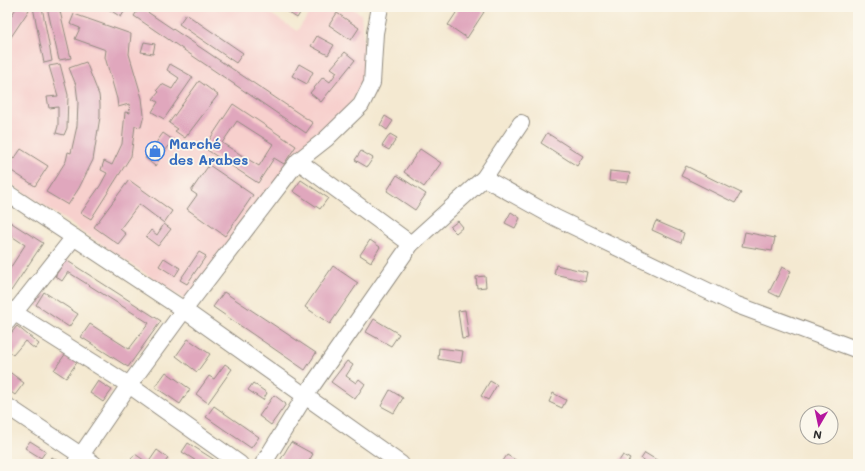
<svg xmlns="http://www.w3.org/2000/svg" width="865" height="471" viewBox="0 0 865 471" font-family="Mali,sans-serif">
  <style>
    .built { fill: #f7d0cd }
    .building { fill: #e0a7bd; fill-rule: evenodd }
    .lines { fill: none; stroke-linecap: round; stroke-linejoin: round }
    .street-casing { stroke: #908a7e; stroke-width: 18 }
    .street { stroke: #fff; stroke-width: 16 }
    .labels { text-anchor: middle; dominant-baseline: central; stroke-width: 3.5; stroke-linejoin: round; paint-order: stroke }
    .shop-label { font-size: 14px; font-weight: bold; fill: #366cbe; stroke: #fbf7ec; text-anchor: start }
  </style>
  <rect width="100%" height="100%" fill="#fbf7ec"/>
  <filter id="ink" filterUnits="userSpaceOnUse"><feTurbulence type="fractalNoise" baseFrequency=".025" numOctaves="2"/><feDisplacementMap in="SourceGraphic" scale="8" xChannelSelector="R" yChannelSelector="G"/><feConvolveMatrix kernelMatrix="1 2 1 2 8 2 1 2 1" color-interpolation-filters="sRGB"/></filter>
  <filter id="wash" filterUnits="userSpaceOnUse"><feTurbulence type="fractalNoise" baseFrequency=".012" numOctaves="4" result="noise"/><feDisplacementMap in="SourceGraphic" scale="16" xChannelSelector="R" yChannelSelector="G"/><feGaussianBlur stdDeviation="0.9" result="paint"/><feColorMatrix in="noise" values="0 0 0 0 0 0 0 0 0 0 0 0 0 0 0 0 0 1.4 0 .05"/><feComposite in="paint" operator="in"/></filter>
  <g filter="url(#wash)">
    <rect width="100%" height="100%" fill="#f4e9d1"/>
    <path class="built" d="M7 7H260L297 31 314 7H350L361 14 365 61 361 87 348 108 185 300 7 181Z"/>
    <g id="blocks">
      <path class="building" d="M17 7H25L29 10 7 43V22Z
        M33 7H42L52 61 44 63Z
        M47 7H59L71 58 59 60Z
        M105 7H127L121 17Z
        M140 7 313 123 306 133 134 16Z
        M280 7H304L297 18Z
        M460 7H476L484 12 467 38 448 25Z
        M337 13 359 28 351 40 329 25Z
        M74 14 131 34 129 54 142 98 144 115 141 127 135 126 131 156 91 219 81 213 100 186 107 173 101 170 104 161 112 165 122 144 125 112 130 113 129 104 118 107 117 99 105 57 106 50 75 39 80 28 70 24Z
        M186 14 243 53 236 63 179 24Z
        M317 36 334 45 328 55 311 46Z
        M144 42 155 44 153 54 141 52Z
        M345 52 355 60 321 102 310 93 323 77 330 82 337 72 331 68Z
        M86 62 99 95 100 104V117L93 160 79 188 68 205 46 192 66 161 68 152 71 153 77 126 78 102 76 85 69 68Z
        M60 64 68 95 67 128 64 135 56 133 58 126V107L49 108 47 97 58 96 49 66Z
        M170 64 193 77 164 119 152 112 158 102 153 99 159 92 157 90 162 84 172 89 179 78 167 70Z
        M299 64 313 72 307 84 292 76Z
        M199 81 218 95 185 138 175 131 178 129 169 123Z
        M233 104 296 146 284 164 274 158 258 183 204 148ZM237 121 273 144 259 166 222 143Z
        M385 116 393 121 387 130 380 125Z
        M163 133 173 140 155 166 145 158Z
        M547 133 583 156 577 166 541 143Z
        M390 134 397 138 389 150 382 146Z
        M21 149 48 166 35 186 7 168V154L14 159Z
        M420 149 441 163 424 187 404 172Z
        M361 151 373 158 367 167 355 160Z
        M209 165 253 195 225 236 187 209 197 195 191 191Z
        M686 166 741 193 735 203 681 176Z
        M610 171 630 173 628 183 609 181Z
        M397 175 426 194 415 210 387 191Z
        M129 180 172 211 164 223 139 204 120 229 126 234 118 244 94 227Z
        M301 180 328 198 320 209 293 191Z
        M511 212 520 218 515 228 505 223Z
        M7 220 43 243 11 291 7 288V273L25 245 7 233Z
        M458 221 463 227 456 233 450 227Z
        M656 221 684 233 681 243 652 230Z
        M164 224 171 229 158 246 146 237 151 230 157 235Z
        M745 232 775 238 772 251 742 246Z
        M370 240 380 247 371 262 360 255Z
        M199 252 206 256 187 284 180 280Z
        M164 258 180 268 175 276 159 266Z
        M66 260 161 321 128 367 81 337 90 324 129 349 149 323 68 272 62 281 55 276Z
        M556 265 587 272 585 281 554 274Z
        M333 266 358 283 330 324 305 307Z
        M782 267 791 271 779 297 769 292Z
        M485 276 486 287 477 288 476 277Z
        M44 292 78 314 69 327 36 305Z
        M224 292 316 353 305 370 213 307Z
        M465 310 469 338 462 339 458 311Z
        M374 319 399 334 391 346 366 332Z
        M17 326 39 344 35 349 25 341 13 355 7 350V338Z
        M188 339 210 354 197 372 176 356Z
        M439 348 463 351 461 363 438 359Z
        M66 353 78 361 66 378 54 370Z
        M347 361 353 365 346 376 356 383 359 379 365 384 355 399 331 382Z
        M225 364 232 369 208 403 196 394 209 376 214 379Z
        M7 370 24 383 15 395 7 389Z
        M166 372 190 389 180 404 155 387Z
        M98 381 112 390 103 402 90 393Z
        M490 381 497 385 488 400 481 396Z
        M253 383 267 393 263 400 248 390Z
        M390 390 403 398 394 413 381 406Z
        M553 393 566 400 562 408 549 402Z
        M274 395 286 404 271 425 259 416Z
        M214 406 259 437 251 448 206 417Z
        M30 441 46 451 41 458 25 448Z
        M291 442 313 454 307 464H278Z
        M188 443 221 464H201L182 452Z
        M157 450 168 458 164 464H127L135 454 148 463Z
        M645 453 663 464H649L641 459Z
        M507 455 517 461 515 464H501Z
        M623 455 630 459 627 464H617Z
        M52 457 62 464H47Z"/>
    </g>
  </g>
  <g filter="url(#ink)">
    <use href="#blocks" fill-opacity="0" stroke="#908a7e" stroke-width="1"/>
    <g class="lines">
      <defs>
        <path id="street" d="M298 161 411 244
          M484 178 556 218 737 305 858 350
          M7 193 184 310 401 464
          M7 308 129 385 240 464
          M7 322 74 237
          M7 406 94 464
          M75 464 129 385 184 310 298 161 326 139 361 105 372 83 375 33 380 7
          M263 464 305 396 411 244 484 178 521 123"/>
      </defs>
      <use href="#street" class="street-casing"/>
      <use href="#street" class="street"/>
    </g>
  </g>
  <defs>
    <symbol id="shop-ring" viewBox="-11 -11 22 22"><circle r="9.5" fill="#fbf7ec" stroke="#3f7fe0" stroke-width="1.5"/><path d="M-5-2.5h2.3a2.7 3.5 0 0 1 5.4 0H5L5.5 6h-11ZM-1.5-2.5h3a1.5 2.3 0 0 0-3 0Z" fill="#3f7fe0"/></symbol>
  </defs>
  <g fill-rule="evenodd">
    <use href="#shop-ring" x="144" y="140" width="22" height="22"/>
  </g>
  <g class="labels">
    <g class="shop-label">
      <text x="169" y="143">Marché<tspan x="169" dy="16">des Arabes</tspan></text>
    </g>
  </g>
  <rect width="865" height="471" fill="none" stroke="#fbf7ec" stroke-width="24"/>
  <g transform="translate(819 425) rotate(189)"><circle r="19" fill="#fbf7ec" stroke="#a8a59f"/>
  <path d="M0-3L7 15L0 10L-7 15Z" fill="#b5179e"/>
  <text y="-6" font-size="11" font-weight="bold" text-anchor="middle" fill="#2b2b2b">N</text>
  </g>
</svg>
